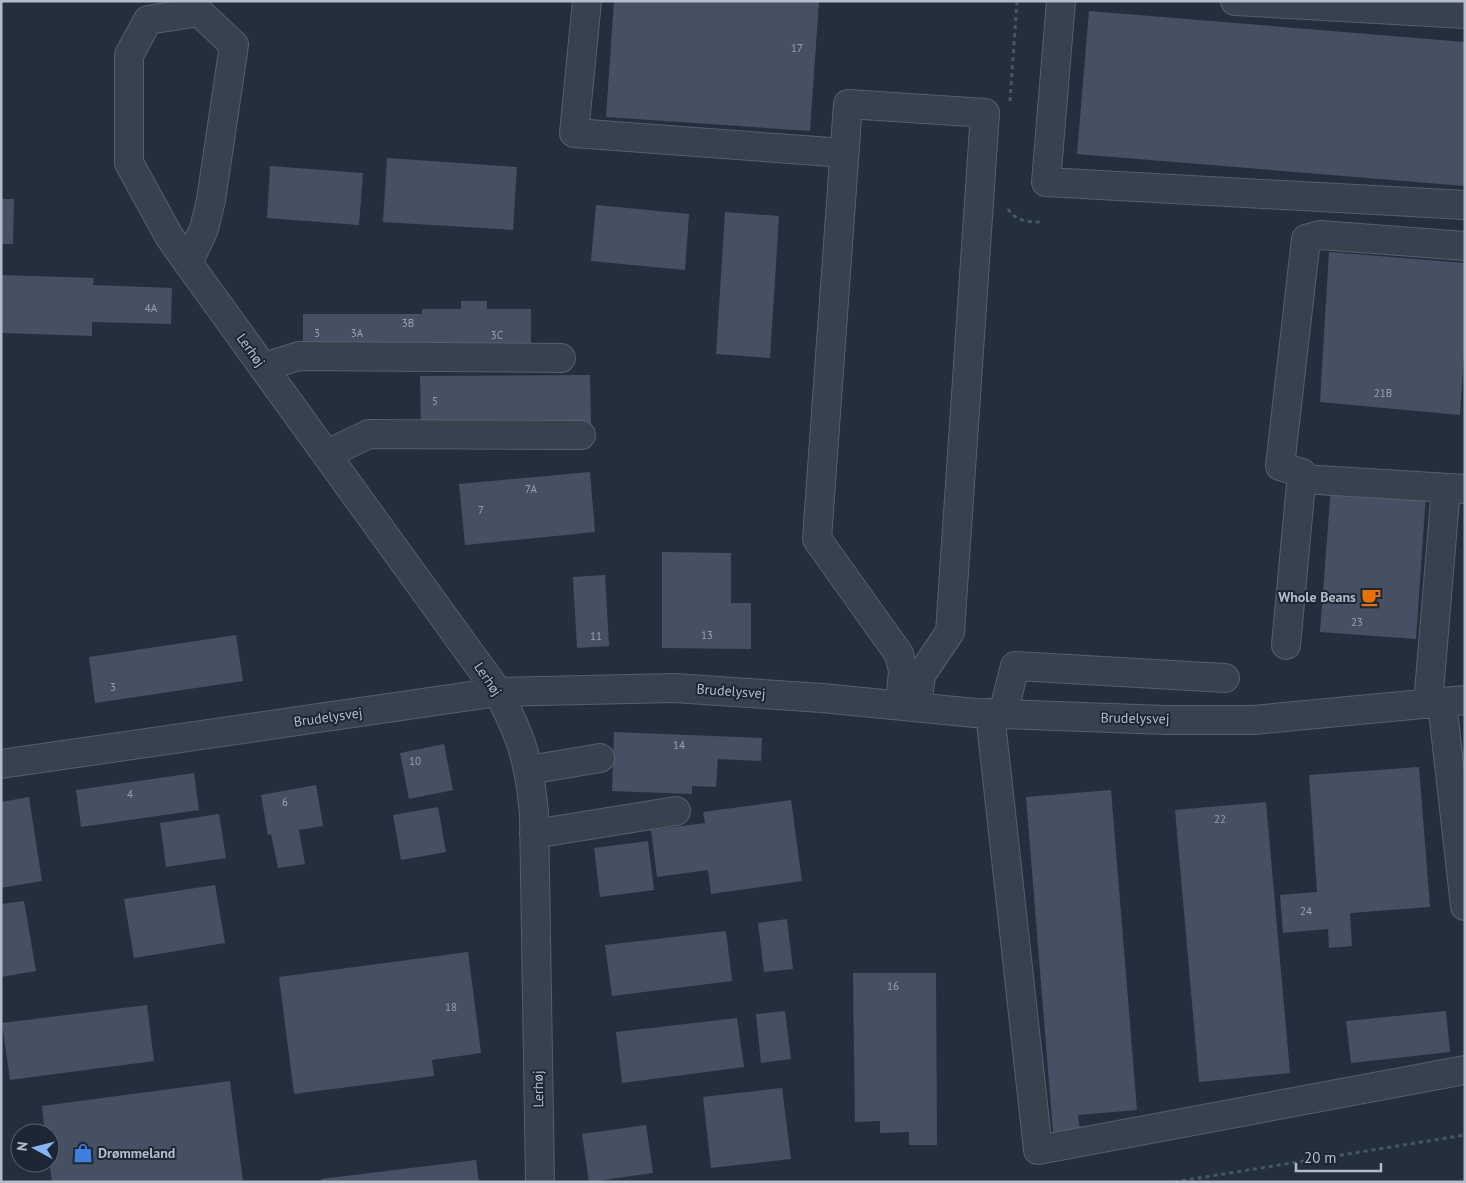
<svg xmlns="http://www.w3.org/2000/svg" width="1466" height="1183" viewBox="0 0 1466 1183" font-family="'PT Sans',sans-serif">
  <style>
    .building { fill: #455162 }
    .lines { fill: none; stroke-linecap: round; stroke-linejoin: round }
    .minor-casing { stroke: #565f6c; stroke-width: 30 }
    .path { stroke: #44595c; stroke-width: 3; stroke-dasharray: 4 4; stroke-linecap: butt }
    .minor { stroke: #38414e; stroke-width: 28 }
    .labels { text-anchor: middle; dominant-baseline: central; stroke-width: 4; stroke-linejoin: round; paint-order: stroke }
    .number-label { font-size: 11px; fill: #98a1af }
    .street-label { font-size: 14px; fill: #b4bcc9; stroke: #1d2633 }
    .poi-label { font-size: 14px; font-weight: bold; fill: #b4bcc9; stroke: #1d2633; text-anchor: end }
  </style>
  <rect width="100%" height="100%" fill="#242f3e"/>
  <path class="building" d="M614 1H819L810 131 606 117Z
    M1089 11 1465 42V186L1077 154Z
    M387 158 517 167 513 230 383 222Z
    M270 166 363 173 359 225 267 218Z
    M1 199H14L13 244H1Z
    M596 205 689 214 685 270 591 261Z
    M725 212 779 216 770 358 716 354Z
    M1329 252 1465 263V338L1460 415 1320 402Z
    M1 275 94 278 93 285 172 288 171 324 92 322V336L1 333Z
    M461 301H487V309H531V353L303 352V314H422V309H461Z
    M590 375 591 427 421 428 420 376Z
    M590 472 595 532 465 545 459 484Z
    M1331 486 1426 494 1416 639 1320 632Z
    M662 552 731 553V603H751V649L662 648Z
    M605 575 609 646 577 648 573 577Z
    M236 635 243 681 95 703 89 657Z
    M614 732 762 738 761 761 718 759 716 787 692 786V794L612 791Z
    M444 744 453 790 409 799 400 753Z
    M1419 767 1430 907 1350 913 1352 946 1329 948 1328 929 1283 933 1280 895 1317 892 1309 775Z
    M194 773 199 810 81 827 76 790Z
    M316 785 323 826 299 830 305 864 278 868 271 834 268 835 261 795Z
    M1111 790 1137 1110 1078 1115 1080 1130 1053 1132 1026 797Z
    M29 797 42 881 1 888V802Z
    M791 800 802 881 711 894 708 870 657 877 651 830 705 823 703 812Z
    M1266 802 1290 1073 1199 1082 1175 810Z
    M438 807 446 852 401 860 393 815Z
    M219 814 226 858 166 867 160 823Z
    M648 841 654 890 600 897 594 848Z
    M215 885 225 943 134 958 124 899Z
    M24 901 36 971 1 977V904Z
    M787 919 793 969 764 972 758 923Z
    M726 931 732 981 612 996 605 945Z
    M468 952 481 1053 432 1060 434 1076 294 1094 279 977Z
    M853 973H936L937 1145H909V1132L880 1133V1121L855 1122Z
    M147 1005 154 1061 10 1080 2 1023Z
    M785 1011 791 1059 761 1063 756 1014Z
    M1446 1011 1450 1052 1351 1063 1346 1021Z
    M737 1018 744 1067 622 1083 616 1032Z
    M230 1081 243 1182H52L49 1163 50 1133H45L42 1106Z
    M782 1088 791 1159 711 1168 703 1097Z
    M646 1125 653 1173 589 1182 582 1134Z
    M476 1160 479 1182H321V1179Z"/>
  <g class="lines">
    <defs>
      <path id="minor" d="M587 1 574 133 844 153
        M1061 1 1046 182 1465 205
        M1235 1 1465 14
        M199 12 234 45 211 200 204 229 188 263 169 236 129 163V55L148 20Z
        M188 263 498 692C522 738 529 761 534 813L540 1182
        M264 367 299 356 561 358
        M327 454 369 434 581 435
        M1302 479 1465 489
        M1286 645 1302 473 1280 466 1306 239 1320 235 1465 246
        M1442 702 1465 906
        M1428 704 1446 488
        M900 705 903 671 899 654 817 539 848 104 985 113 950 632 921 675 917 707
        M990 713 1038 1150 1465 1070
        M1003 714 1015 666 1225 678
        M1 764 498 692 674 688 822 698 975 713 1165 720H1253L1465 700
        M529 770 600 758
        M534 834 676 811"/>
    </defs>
    <use href="#minor" class="minor-casing"/>
    <path class="path" d="M1010 101 1017 1
      M1008 209C1016 221 1027 222 1042 222
      M1174 1182 1465 1135"/>
    <use href="#minor" class="minor"/>
  </g>
  <defs>
    <symbol id="cafe-bare" viewBox="-9 -9 18 18"><path d="M-5.5-4.5H6V0H3Q3 3.5 0 3.5H-2.5Q-5.5 3.5-5.5 0ZM3-3.2v2h1.7v-2ZM-6 4.5H4V6H-6Z" fill="#e8710a" stroke="#1d2633" stroke-width="2.5" paint-order="stroke"/></symbol>
    <symbol id="shop-bare" viewBox="-9 -9 18 18"><path d="M-5-2.5h2.3a2.7 3.5 0 0 1 5.4 0H5L5.5 6h-11ZM-1.5-2.5h3a1.5 2.3 0 0 0-3 0Z" fill="#3f7fe0" stroke="#1d2633" stroke-width="2.5" paint-order="stroke"/></symbol>
  </defs>
  <g fill-rule="evenodd">
    <use href="#cafe-bare" x="1357" y="583" width="28" height="28"/>
    <use href="#shop-bare" x="69" y="1139" width="28" height="28"/>
  </g>
  <g class="labels">
    <g class="number-label">
      <text x="797" y="48">17</text>
      <text x="151" y="308">4A</text>
      <text x="408" y="323">3B</text>
      <text x="317" y="333">3</text>
      <text x="357" y="333">3A</text>
      <text x="497" y="335">3C</text>
      <text x="1383" y="393">21B</text>
      <text x="435" y="401">5</text>
      <text x="531" y="489">7A</text>
      <text x="481" y="510">7</text>
      <text x="1357" y="622">23</text>
      <text x="707" y="635">13</text>
      <text x="596" y="636">11</text>
      <text x="113" y="687">3</text>
      <text x="679" y="745">14</text>
      <text x="415" y="761">10</text>
      <text x="130" y="794">4</text>
      <text x="285" y="802">6</text>
      <text x="1220" y="819">22</text>
      <text x="1306" y="911">24</text>
      <text x="893" y="986">16</text>
      <text x="451" y="1007">18</text>
    </g>
    <g class="street-label">
      <text transform="translate(251 350) rotate(54)">Lerhøj</text>
      <text transform="translate(488 679) rotate(56)">Lerhøj</text>
      <text transform="translate(731 691) rotate(4)">Brudelysvej</text>
      <text transform="translate(328 717) rotate(-8)">Brudelysvej</text>
      <text transform="translate(1135 718) rotate(1)">Brudelysvej</text>
      <text transform="translate(538 1089) rotate(-91)">Lerhøj</text>
    </g>
    <g class="poi-label">
      <text x="1356" y="597">Whole Beans</text>
      <text x="98" y="1153" text-anchor="start">Drømmeland</text>
    </g>
  </g>
  <rect width="1466" height="1183" fill="none" stroke="#b4bcc9" stroke-width="5"/>
  <g transform="translate(35 1148) rotate(277)"><circle r="24" fill="#1d2633" stroke="#59626f"/>
  <path d="M0-4L9 19L0 12L-9 19Z" fill="#8ab4f8"/>
  <text y="-8" font-size="14" font-weight="bold" text-anchor="middle" fill="#b4bcc9">N</text>
  </g>
  <path d="M1296 1163v8h85v-8" fill="none" stroke="#b4bcc9" stroke-width="2.5"/>
  <text x="1304" y="1163" font-size="15" fill="#b4bcc9" stroke="#1d2633" stroke-width="4" paint-order="stroke">20 m</text>
</svg>
